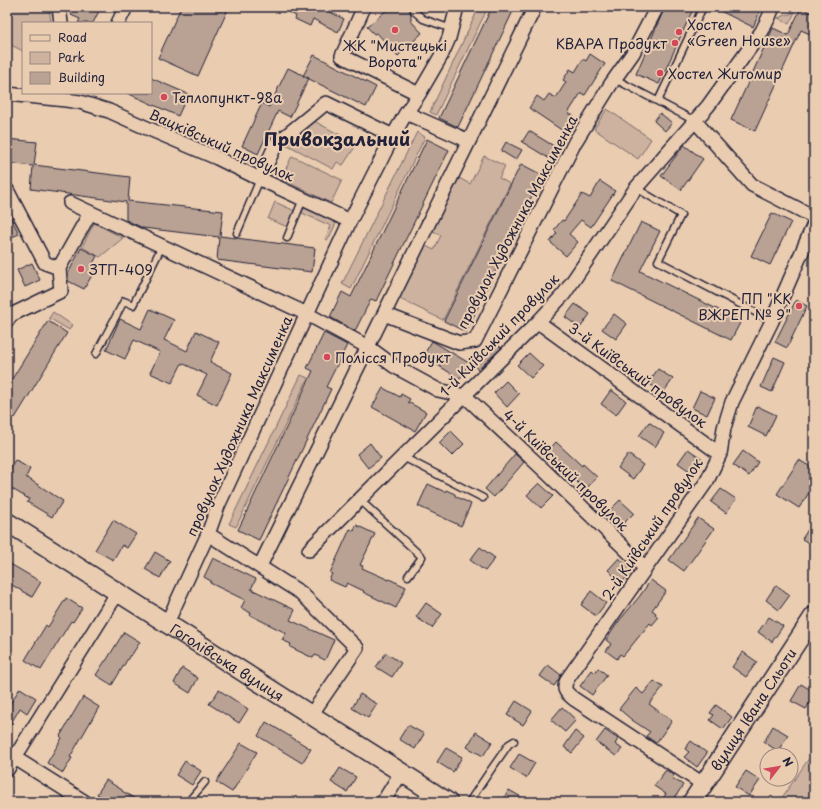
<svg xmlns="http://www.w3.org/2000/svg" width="821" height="809" viewBox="0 0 821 809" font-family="'Playpen Sans',sans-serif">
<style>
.green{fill:#cdb39f;stroke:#786a6d}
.building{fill:#b9a293;stroke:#22223b}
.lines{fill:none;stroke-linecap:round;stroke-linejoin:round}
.lane-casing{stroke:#22223b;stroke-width:9}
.street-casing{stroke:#22223b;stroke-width:16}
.secondary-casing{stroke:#22223b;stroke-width:21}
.lane{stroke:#eaccb0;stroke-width:6}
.street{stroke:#eaccb0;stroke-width:13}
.secondary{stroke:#eaccb0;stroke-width:18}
.poi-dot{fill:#d1495b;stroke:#eaccb0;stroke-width:1.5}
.labels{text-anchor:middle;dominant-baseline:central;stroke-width:4;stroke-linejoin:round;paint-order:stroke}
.poi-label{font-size:14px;fill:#22223b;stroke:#eaccb0;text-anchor:start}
.street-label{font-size:14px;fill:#22223b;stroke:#eaccb0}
.district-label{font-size:18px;font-weight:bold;fill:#22223b;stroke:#eaccb0}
</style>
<rect width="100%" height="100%" fill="#eaccb0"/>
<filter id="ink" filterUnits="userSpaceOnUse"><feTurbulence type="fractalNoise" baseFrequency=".025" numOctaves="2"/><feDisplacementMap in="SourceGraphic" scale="8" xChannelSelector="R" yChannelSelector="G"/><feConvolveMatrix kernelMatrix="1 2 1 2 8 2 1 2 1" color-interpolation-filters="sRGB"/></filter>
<g filter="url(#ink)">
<path class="green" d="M7,7H49L51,23H23V51L7,43Z
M479,7H488L436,115L430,112Z
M795,12L789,24L778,18Z
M607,109L651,139L638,159L594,129Z
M314,121L357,144L343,165L337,162L333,169L286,144Z
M417,132L425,137L351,289L342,284Z
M292,156L342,180L331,203L281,179Z
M484,156L505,166L499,178L510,184L443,320L398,298L424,245L434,250L441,235L431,230L457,177L470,184Z
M275,202L295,211L288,227L268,219Z
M304,208L336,223L328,240L325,239L331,226L302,213Z
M94,223L123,238L100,257L82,247Z
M53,312L72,325L69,330L49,318Z
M301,375L308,378L236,527L229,524Z
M814,751V791L807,802H779Z"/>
<path class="building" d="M75,7H101L93,23H78L80,19L71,15Z
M181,7H229L198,76L158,58Z
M278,7H320L344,19L338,32L313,19L310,26L295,19L296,16Z
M390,7H412L410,10L411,15V21L422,33L398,56L377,33L374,34L367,27Z
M492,7H515L458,127L439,118Z
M665,7H694L659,84L636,74Z
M712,7H762L753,27Z
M801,8L814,14V36L801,30L755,131L731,120L773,28L788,35Z
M590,54L605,64L597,76L585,95L581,93L568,113L574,116L563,131L529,108L537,96L544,101L549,94L556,98L566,82L563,80L570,69L575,72L583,59L586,61Z
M314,55L376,87L366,107L303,76Z
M288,68L309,78L290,117L278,111L258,154L242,146L262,103L269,107Z
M151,78L188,94L178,116L127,93H151Z
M660,113L672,123L665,131L654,121Z
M529,131L557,148L550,159L522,142Z
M7,139L37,142L34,165L130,177L128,201L223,211L220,236L315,248L312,272L217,260L219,237L143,228L126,220V202L31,189L33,166L7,163Z
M427,139L449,150L376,301L371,299L355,331L330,317L342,292L351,297Z
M506,142L522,150L516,160L501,151Z
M684,145L703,159L681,190L661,176Z
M521,164L542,175L466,332L444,321Z
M600,181L615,191L591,227L581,220L569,234L578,242L566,256L550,242L557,233L554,230L562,220L564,221L582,194L590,198Z
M7,210L19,234L7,239Z
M772,213L791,222L770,265L751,256Z
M641,222L660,231L640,271L741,321L731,340L612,281Z
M81,248L97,256L91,267L95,270L84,289L68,281V274Z
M32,263L40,280L25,287L17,270Z
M796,300L807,306L787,348L775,342Z
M575,304L590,314L580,328L565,317Z
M150,309L174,320L164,340L175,345L187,351L196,331L219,342L210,362L232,373L217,405L197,395L207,375L182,363L172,383L150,373L160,352L134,340L125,359L106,350L120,319L141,329Z
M614,314L627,324L616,339L602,329Z
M48,321L67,333L15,418L7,413V387Z
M324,333L347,345L326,387L331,389L259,540L238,530L313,371L307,368Z
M432,341L469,363L460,379L423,356Z
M495,341L501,348L478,370L471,361Z
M529,353L543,366L531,378L517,365Z
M774,357L785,362L772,392L761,387Z
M658,369L673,379L663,393L648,383Z
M506,381L519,394L507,407L494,393Z
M383,388L400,397L401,394L410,399L408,402L426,412L415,431L372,407Z
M611,390L626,401L616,415L601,404Z
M700,391L715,398L707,415L692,408Z
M757,406L776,415L766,436L748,427Z
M649,422L664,433L655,447L639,436Z
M451,431L464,444L452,456L439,443Z
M556,442L582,466L583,464L597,477L585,490L560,465L558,467L545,454Z
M370,443L381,458L368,468L357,454Z
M688,449L704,460L694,474L678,463Z
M743,451L758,462L749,476L733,465Z
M515,454L524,462L494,497L485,489Z
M628,454L643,465L633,479L618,468Z
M15,460L30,469L26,477L63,501L52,517L27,502L29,499L7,486V473Z
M799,460L814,469V485L799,508L777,494Z
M539,483L553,496L541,508L527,495Z
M428,484L445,492L446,490L455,494V496L471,504L461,526L418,506Z
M721,489L736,499L726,513L711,502Z
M620,500L634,513L622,525L608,512Z
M698,518L714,529L684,571L669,560Z
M113,520L136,534L127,548L122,545L113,560L95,550Z
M814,520V546L802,539Z
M356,525L375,534L360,565L363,566L362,568L389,580V579L406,587L396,608L363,592L364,591L347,583L345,587L329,580L332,574L330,573L350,529L354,531Z
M480,547L495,558L485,571L470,560Z
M155,552L170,561L160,578L145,569Z
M213,558L256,579L251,589L295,610L290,620L334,640L325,660L315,655L313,658L290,647L291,644L282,640L286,633L250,615L251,613L241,608L245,600L210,583L211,581L204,577Z
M619,558L633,571L621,583L608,570Z
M7,562L41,582L32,597L7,582Z
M651,580L666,591L652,610L656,613L655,615L658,618L652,625L650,623L623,656L620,654L617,659L606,651L611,644L606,640L619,621L639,597Z
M776,585L790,595L779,610L766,600Z
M591,591L606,603L596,616L581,605Z
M66,598L82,608L73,622L71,621L41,670L25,660L46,625L48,627Z
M426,603L442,614L432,628L416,617Z
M769,617L783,626L772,642L758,632Z
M124,632L140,642L131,656L130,655L112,685L96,675L105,661H106Z
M743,652L757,662L746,677L732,667Z
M386,653L401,663L392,677L376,667Z
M548,665L561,675L558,680L554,686L540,676Z
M182,668L198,678L190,693L174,683Z
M598,668L607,675L592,695L580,686L592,670L595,673Z
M654,681L663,687L649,704L672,721L656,743L646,736L650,732L632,720L619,709L636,688L643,694Z
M801,684L814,692V695L806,709L791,701Z
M20,688L36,698L27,713L20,708L7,730V709Z
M219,690L248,709L239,723L209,704Z
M360,694L377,704L368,718L352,708Z
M83,697L99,707L70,757L72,758L63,773L47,763L62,738L60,736Z
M516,701L532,711L523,725L507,715Z
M716,705L732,717L723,729L710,720L714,715L710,713Z
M562,707L576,720L565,732L551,720Z
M266,722L311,749L302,763L258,736Z
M408,725L424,734L415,749L399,739Z
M773,726L788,735L778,751L764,742Z
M605,730L618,739L615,744L622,749L616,756L596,742Z
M575,731L584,738L572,753L564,747Z
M476,732L492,742L483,756L467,747Z
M691,741L707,753L697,767L684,757L689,752L685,749Z
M241,743L257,752L232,792L216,782Z
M446,748L462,757L453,772L437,762Z
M519,754L535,763L526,778L510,768Z
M185,761L201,771L192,785L176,775Z
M340,768L356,777L347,792L331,782Z
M666,770L674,775L672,778L683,785L672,802H660L666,794L654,786Z
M746,771L760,780L749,796L735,787Z
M106,780L122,790V791L140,802H110L97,794Z
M509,790L530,802H502Z"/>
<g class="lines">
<g class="lane-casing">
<path id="lane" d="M414,11L423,19L452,29
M615,79L695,121
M658,101L703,7
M636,188L681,215L658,261L772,321
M237,233L260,179
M287,238L303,199
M96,354L124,301L133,305L162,246
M403,457L483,498
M360,500L422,557L408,576
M188,802L205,782
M469,802L490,771L509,744L514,741"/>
</g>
<g class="street-casing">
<path id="street" d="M59,7L61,23
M364,7L342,56L419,94
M118,23L126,7
M7,94L66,100L80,102L109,111L140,125L217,158L260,179L350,221
M406,113L469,141
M695,121L752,185L814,217
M260,179L276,144L326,103L393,136
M7,190L45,263L59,268
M70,203L307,314L368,347L394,366L438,390L465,396L546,472L645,568
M384,314L459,343L475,341L575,142L611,84L633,53L657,7
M7,321L11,315L61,291L59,268L90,213
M538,322L720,454
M208,534L301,593L357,648L311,715
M309,550L538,322L564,294L636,188L708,106L762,31L769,17L773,7
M260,566L533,11L531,7
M167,623L208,534L218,506L350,221L393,136L406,113L419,94L441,56L449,38L457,7
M7,753L85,802
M7,770L118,592
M703,784L574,699C565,692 562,689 568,678L707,481L720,454L724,428L732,402L772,321L814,224
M383,802L401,773"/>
</g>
<g class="secondary-casing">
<g id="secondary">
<path id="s1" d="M7,522L448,802"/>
<path id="s2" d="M692,802L814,616"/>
</g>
</g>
<use href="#lane" class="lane"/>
<use href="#street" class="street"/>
<use href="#secondary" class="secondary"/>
</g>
</g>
<g class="poi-dot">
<circle cx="395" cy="30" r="4"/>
<circle cx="679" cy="32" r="4"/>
<circle cx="675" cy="43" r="4"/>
<circle cx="660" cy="73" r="4"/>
<circle cx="164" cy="97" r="4"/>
<circle cx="81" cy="269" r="4"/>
<circle cx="799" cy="306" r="4"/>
<circle cx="327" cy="357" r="4"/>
</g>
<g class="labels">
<g class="poi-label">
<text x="687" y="24">Хостел<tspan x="687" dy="16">«Green House»</tspan></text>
<text x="667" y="43" text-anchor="end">КВАРА Продукт</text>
<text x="395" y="45" text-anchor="middle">ЖК "Мистецькі<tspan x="395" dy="16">Ворота"</tspan></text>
<text x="668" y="73">Хостел Житомир</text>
<text x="172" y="97">Теплопункт-98а</text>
<text x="89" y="269">ЗТП-409</text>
<text x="791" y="298" text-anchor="end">ПП "КК<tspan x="791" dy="16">ВЖРЕП № 9"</tspan></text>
<text x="335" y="357">Полісся Продукт</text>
</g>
<g class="street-label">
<text transform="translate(222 145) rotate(24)">Вацківський провулок</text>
<text transform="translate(517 222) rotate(-62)">провулок Художника Максименка</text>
<text transform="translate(499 335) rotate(-46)">1-й Київський провулок</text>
<text transform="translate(638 375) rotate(36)">3-й Київський провулок</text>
<text transform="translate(239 426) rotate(-66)">провулок Художника Максименка</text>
<text transform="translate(566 470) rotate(44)">4-й Київський провулок</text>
<text transform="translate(652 529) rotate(-56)">2-й Київський провулок</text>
<text stroke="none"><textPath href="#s1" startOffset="261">Гоголівська вулиця</textPath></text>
<text stroke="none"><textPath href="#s2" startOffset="111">вулиця Івана Сльоти</textPath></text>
</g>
<g class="district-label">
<text x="337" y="138">Привокзальний</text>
</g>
</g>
<rect width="821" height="809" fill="none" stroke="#eaccb0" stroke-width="24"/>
<rect x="12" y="12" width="797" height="785" fill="none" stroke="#22223b" stroke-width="1.5" filter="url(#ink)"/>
<rect x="22" y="22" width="130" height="72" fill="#eaccb0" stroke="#9a8881"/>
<rect x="30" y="35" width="20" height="6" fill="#eaccb0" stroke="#9a8881"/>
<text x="58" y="42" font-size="12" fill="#22223b">Road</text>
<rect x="30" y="52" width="20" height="12" fill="#cdb39f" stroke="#9a8881"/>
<text x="58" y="62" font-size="12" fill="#22223b">Park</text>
<rect x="30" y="72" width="20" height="12" fill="#b9a293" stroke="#9a8881"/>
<text x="58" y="82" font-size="12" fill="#22223b">Building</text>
<g transform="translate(779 767) rotate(59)"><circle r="19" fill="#eaccb0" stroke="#9a8881"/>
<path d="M0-3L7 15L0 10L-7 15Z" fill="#d1495b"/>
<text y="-6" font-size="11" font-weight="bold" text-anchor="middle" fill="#22223b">N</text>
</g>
</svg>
